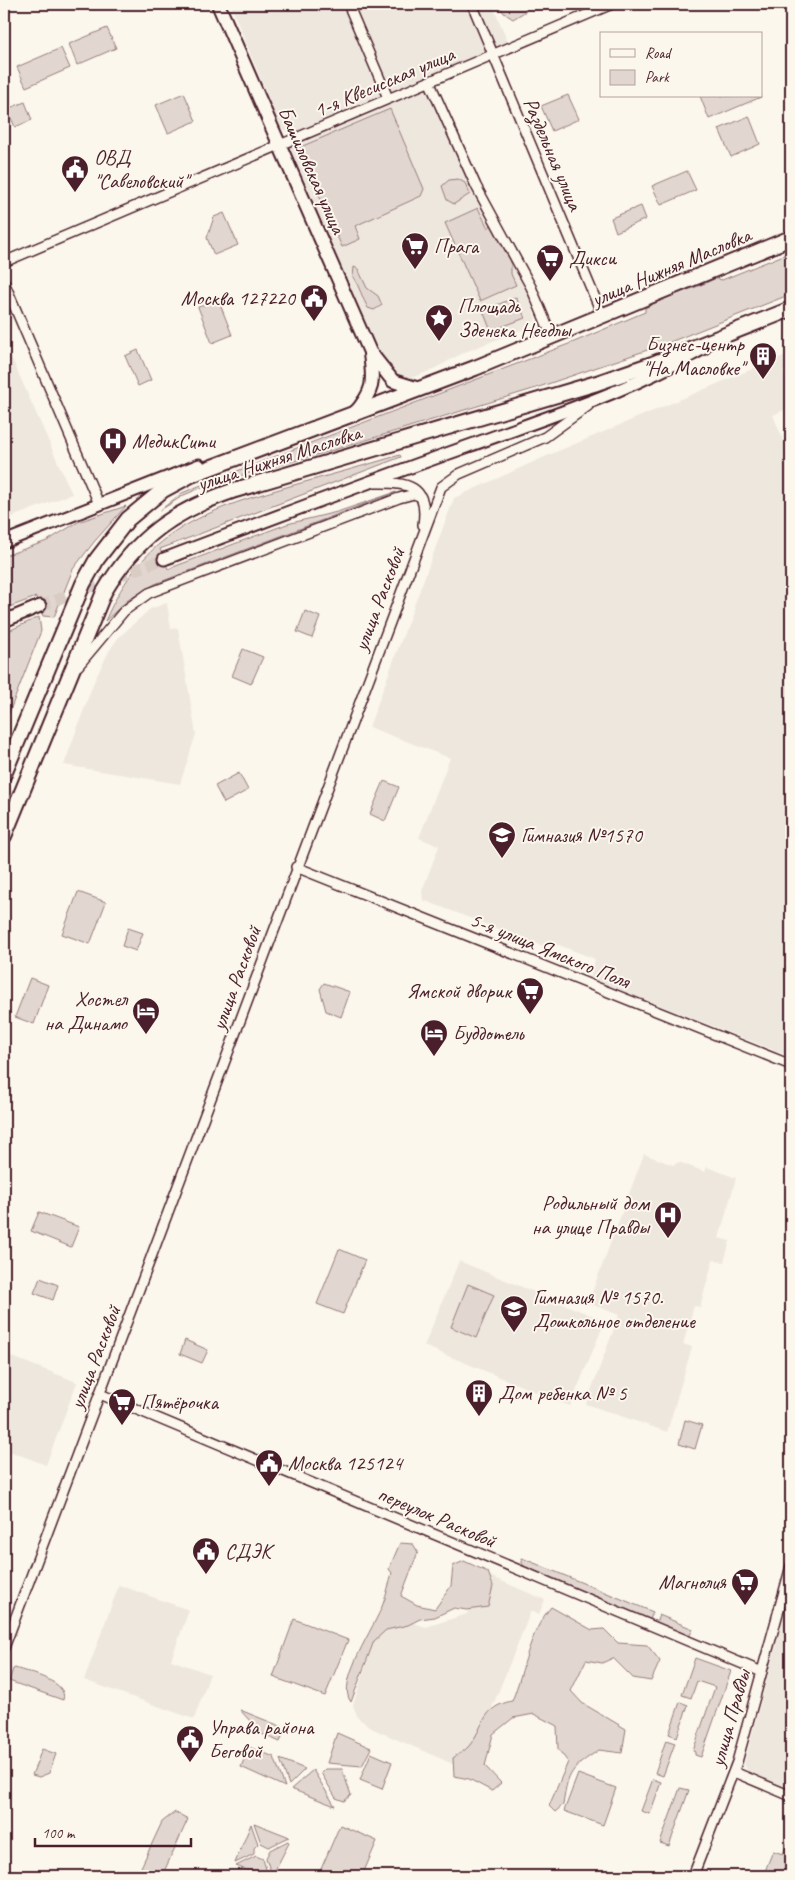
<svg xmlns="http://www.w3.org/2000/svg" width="795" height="1880" viewBox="0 0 795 1880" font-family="Caveat,sans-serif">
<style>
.built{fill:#eee7de}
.green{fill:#e2d7d0;stroke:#967b7e}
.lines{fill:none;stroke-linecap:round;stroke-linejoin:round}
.tertiary-tunnel{stroke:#d8ccc5;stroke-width:11;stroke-dasharray:11 5.5;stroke-linecap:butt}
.minor-casing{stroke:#4a1f2b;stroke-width:12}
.tertiary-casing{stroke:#4a1f2b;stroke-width:15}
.secondary-casing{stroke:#4a1f2b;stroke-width:16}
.primary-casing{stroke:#4a1f2b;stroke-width:18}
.minor{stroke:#fbf7ec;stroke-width:9}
.tertiary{stroke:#fbf7ec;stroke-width:11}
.secondary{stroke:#fbf7ec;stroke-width:12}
.primary{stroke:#fbf7ec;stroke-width:14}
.labels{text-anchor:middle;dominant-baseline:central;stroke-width:4;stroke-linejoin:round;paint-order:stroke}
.street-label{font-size:21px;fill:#4a1f2b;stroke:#fbf7ec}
.poi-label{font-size:21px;fill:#4a1f2b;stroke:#fbf7ec;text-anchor:start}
</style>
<rect width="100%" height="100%" fill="#fbf7ec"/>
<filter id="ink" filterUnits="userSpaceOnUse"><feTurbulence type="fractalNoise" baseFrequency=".02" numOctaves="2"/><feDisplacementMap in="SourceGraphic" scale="10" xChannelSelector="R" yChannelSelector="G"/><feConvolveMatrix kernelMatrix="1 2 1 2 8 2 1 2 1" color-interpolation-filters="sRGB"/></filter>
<g filter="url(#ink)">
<path class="built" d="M230,4H492L508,42L295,134L281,129Z
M423,88L428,90L482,208L529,297L536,319L531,326L465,352L430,371L411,378L399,379L385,366L289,146Z
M4,341L72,494L4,520Z
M788,354L791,368L783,371L791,390V407L773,415L791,459V1057L590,978L595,959L559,945L548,948L423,900L422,891L439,846L419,838L450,758L369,727L454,498L549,455Z
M167,603L171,629L178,628L196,734L180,784L64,765L93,684L109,651L118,638L150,609Z
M644,1154L673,1165L679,1162L705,1172L707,1167L736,1178L719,1238L730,1241L724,1262L713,1260L700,1307L694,1306L683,1344L692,1347L667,1432L586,1404L619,1315L588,1303Z
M459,1261L605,1321L570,1406L424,1346Z
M4,1354L77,1382L46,1465L4,1449Z
M483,1573L545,1600L539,1614L531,1611L489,1715L462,1768L373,1729L358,1718L353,1705L383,1613L426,1627L467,1614Z
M119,1585L189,1610L171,1660L210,1674L194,1719L84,1680Z
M791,1590V1790L748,1771L744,1764Z"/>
<path class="green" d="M498,4H524L526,11L513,19L504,13Z
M107,28L116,48L77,65L69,44Z
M61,48L70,68L26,87L17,67Z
M184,93L196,121L168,133L156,105Z
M568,95L579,119L552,131L541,106Z
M700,96H760L761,97L709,119Z
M25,102L32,120L15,127L7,109Z
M390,109L424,189L421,196L355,226L360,239L342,247L298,148Z
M749,116L760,144L731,157L719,129Z
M687,171L696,190L661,205L652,186Z
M458,179L465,183L470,194L454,204L447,200L442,186L449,180Z
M641,206L646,219L616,232L611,218Z
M478,208L488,228L493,223L511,260V274L516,285L480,301L445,223Z
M224,213L238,245L214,255L207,238L214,217Z
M791,252V294L665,344L533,389L334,450L210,484L184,495L159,511L182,493L211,481L574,342L645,312V308C668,295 693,290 716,278L722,280Z
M354,267L358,269L367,288L378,296L382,305L374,310L368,308C362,298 360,287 353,277Z
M516,297L525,318L491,331L483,311Z
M218,299L232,335L212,343L198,307Z
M138,350L151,380L138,386L125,356Z
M400,455L401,457L160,549L168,569L287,524L337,512L396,492L155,584L128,600L105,621C144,531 203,511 290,486C327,476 363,466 400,455Z
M126,506L94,542L73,569L54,617L43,616L36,597L4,609V556L47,541L78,522Z
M305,611L320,617L312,638L297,632Z
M39,617L41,631L9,713L4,718V633Z
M243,649L263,657L251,684L232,676Z
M239,773L248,790L224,803L215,786Z
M384,781L399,787L385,821L370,814Z
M78,892L106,902L90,944L62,934Z
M128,928L143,933L136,951L122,946Z
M30,978L48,985L34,1024L15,1017Z
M324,983L350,992L341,1017L326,1011L320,989Z
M39,1212L79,1227L71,1247L31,1231Z
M339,1249L365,1260L343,1314L317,1304Z
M40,1278L58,1285L53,1300L34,1293Z
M468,1284L494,1295L476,1338L451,1327Z
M185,1340L208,1350L202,1363L180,1354Z
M685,1420L702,1425L695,1449L679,1444Z
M400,1543L413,1544L418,1552L401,1596L417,1605L435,1609L451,1586L453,1566L464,1561L488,1572L493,1586L488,1607L467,1610L454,1608L435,1617L420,1619L408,1625L386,1630L374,1641L351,1702C335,1683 376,1625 383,1604C387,1594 389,1583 392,1573L389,1569Z
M522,1558L653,1612L650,1620L526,1569L522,1563Z
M551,1607L592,1630L604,1629L618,1643L647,1645L660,1661L651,1681L633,1678L613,1658L602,1663L586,1660L571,1691L582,1703L626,1729L622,1753L599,1750C571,1769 568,1771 563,1805L555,1812L549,1806L568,1762L558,1749L557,1726L534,1714L513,1718L493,1734L485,1766L501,1783L492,1791L469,1779L454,1776L453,1758C458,1754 465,1751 469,1746C485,1726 481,1707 512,1701C525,1669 528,1634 551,1607Z
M659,1615L693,1629L689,1637L656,1623Z
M294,1619L348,1640L325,1696L273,1677Z
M695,1658L731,1671L701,1757L695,1755V1752L693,1751L715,1687L697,1681L691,1698L682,1695Z
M15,1668C29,1673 69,1681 63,1700L9,1681L13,1669Z
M680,1702L688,1705L677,1737L669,1734Z
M240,1710L285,1728L280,1742L262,1734Z
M337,1733L371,1748L362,1766L327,1763Z
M666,1740L675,1743L663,1776L655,1773Z
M249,1747L274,1757L285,1787L241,1767Z
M42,1749L56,1754L49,1773L39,1777L32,1775Z
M371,1753L392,1762L382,1789L360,1780Z
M280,1759L305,1769L289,1785Z
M325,1769H342L351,1795L344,1801L336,1798L321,1773Z
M313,1770L335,1806L291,1789Z
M578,1774L616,1788L603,1825L564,1811Z
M653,1779L661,1782L650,1814L641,1811Z
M680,1788L689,1790L669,1846L660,1843Z
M175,1812L188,1819L162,1876H137L162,1822Z
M254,1823L287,1836L289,1837L269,1847L261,1843Z
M251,1824L258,1844L254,1848V1854L235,1863Z
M340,1825L377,1841L362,1876H318Z
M791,1833V1871L788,1870L786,1876H763L773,1851L783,1854Z
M288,1841L289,1843L272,1876L266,1858L270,1850Z
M256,1856L263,1859L268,1876H262L236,1866Z"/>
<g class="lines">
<path class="tertiary-tunnel" d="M40,606L164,559"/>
<g class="minor-casing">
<path id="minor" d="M348,4L388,98
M472,4L603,317
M429,81L476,186L531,287L552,337
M4,262L612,4
M4,282L99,504
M375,483C407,482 429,485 423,525
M78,666L124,611L149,593L399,498L414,494L419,496
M296,867L791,1065
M100,1394L762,1672
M4,1648L441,487L459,474L545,437L588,406
M734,1772L791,1796
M693,1876L737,1762L791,1566"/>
</g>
<g class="tertiary-casing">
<path id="tertiary" d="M4,542L199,465
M164,559C265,521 365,483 466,447C547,417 629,392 704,348
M4,621L40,606"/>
</g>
<g class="secondary-casing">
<path id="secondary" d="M218,4L370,352L393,381L419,389
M354,414C374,391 374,383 370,354"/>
</g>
<g class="primary-casing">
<path id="primary" d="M4,774L83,584L97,559L128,519L163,490L191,475L475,368L791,238
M4,836L104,592C137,536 174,511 235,490L597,383L652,364L791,309"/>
</g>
<use href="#minor" class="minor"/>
<use href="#tertiary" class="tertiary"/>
<use href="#secondary" class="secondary"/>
<use href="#primary" class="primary"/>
</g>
</g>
<defs>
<g id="civic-pin" transform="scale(1.4375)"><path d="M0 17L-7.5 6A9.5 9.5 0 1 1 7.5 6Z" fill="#4a1f2b" stroke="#fbf7ec"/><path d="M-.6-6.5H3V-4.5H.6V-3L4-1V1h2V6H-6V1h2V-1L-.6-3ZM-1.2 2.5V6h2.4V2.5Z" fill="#fff"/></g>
<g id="supermarket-pin" transform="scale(1.4375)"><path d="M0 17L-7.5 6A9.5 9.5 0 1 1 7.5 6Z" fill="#4a1f2b" stroke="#fbf7ec"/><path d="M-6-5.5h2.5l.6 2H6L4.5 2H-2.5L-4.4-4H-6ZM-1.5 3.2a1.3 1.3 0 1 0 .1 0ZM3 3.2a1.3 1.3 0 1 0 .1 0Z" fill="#fff"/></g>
<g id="sight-pin" transform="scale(1.4375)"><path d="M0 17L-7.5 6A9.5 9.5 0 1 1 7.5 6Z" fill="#4a1f2b" stroke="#fbf7ec"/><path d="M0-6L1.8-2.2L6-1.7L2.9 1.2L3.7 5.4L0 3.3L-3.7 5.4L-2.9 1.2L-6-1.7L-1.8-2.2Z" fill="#fff"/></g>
<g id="building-pin" transform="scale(1.4375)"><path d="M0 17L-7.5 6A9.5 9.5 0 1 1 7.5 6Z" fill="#4a1f2b" stroke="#fbf7ec"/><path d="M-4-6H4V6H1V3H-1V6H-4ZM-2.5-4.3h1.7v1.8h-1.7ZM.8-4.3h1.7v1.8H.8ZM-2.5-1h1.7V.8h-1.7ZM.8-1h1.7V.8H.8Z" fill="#fff"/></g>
<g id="hospital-pin" transform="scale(1.4375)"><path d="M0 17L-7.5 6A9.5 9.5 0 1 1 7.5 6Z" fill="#4a1f2b" stroke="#fbf7ec"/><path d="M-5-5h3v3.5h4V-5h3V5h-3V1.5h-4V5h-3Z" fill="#fff"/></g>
<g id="school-pin" transform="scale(1.4375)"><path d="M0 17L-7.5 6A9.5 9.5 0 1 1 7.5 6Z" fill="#4a1f2b" stroke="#fbf7ec"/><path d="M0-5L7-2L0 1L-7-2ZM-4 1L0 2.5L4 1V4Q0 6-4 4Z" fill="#fff"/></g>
<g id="hotel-pin" transform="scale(1.4375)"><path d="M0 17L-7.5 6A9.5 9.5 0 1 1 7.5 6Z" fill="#4a1f2b" stroke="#fbf7ec"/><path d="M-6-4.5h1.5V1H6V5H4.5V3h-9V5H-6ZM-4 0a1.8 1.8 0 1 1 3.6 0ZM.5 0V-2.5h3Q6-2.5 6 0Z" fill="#fff"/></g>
</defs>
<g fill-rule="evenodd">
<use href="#civic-pin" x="75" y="169"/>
<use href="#supermarket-pin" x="415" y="246"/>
<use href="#supermarket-pin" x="550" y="258"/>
<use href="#civic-pin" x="314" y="298"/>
<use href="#sight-pin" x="439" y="318"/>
<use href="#building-pin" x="763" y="356"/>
<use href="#hospital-pin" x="113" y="441"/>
<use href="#school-pin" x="502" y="835"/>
<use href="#supermarket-pin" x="530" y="991"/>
<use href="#hotel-pin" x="146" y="1011"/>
<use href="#hotel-pin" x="434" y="1033"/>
<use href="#hospital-pin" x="668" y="1215"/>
<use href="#school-pin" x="514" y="1309"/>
<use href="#building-pin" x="479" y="1393"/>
<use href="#supermarket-pin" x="122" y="1402"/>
<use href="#civic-pin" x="269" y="1463"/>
<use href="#civic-pin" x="206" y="1551"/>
<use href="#supermarket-pin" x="745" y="1582"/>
<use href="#civic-pin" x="190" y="1739"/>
</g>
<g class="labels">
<g class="street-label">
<text transform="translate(384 82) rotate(-23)">1-я Квесисская улица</text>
<text transform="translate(553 154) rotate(67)">Раздельная улица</text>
<text transform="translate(312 170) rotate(66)">Башиловская улица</text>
<text transform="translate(671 267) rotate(-23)">улица Нижняя Масловка</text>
<text transform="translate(279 458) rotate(-18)">улица Нижняя Масловка</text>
<text transform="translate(379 599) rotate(-69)">улица Расковой</text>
<text transform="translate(550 950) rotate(22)">5-я улица Ямского Поля</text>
<text transform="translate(236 978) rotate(-70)">улица Расковой</text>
<text transform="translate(95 1357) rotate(-69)">улица Расковой</text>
<text transform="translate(437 1517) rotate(23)">переулок Расковой</text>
<text transform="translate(730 1718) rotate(-74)">улица Правды</text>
</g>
<g class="poi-label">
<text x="94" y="157">ОВД<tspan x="94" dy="24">"Савеловский"</tspan></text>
<text x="434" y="246">Прага</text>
<text x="569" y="258">Дикси</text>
<text x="295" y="298" text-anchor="end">Москва 127220</text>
<text x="458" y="306">Площадь<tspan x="458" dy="24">Зденека Неедлы</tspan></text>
<text x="744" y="344" text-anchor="end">Бизнес-центр<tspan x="744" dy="24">"На Масловке"</tspan></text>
<text x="132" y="441">МедикСити</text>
<text x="521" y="835">Гимназия №1570</text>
<text x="511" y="991" text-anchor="end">Ямской дворик</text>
<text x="127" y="999" text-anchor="end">Хостел<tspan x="127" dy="24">на Динамо</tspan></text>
<text x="453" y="1033">Буддотель</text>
<text x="649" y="1203" text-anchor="end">Родильный дом<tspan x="649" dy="24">на улице Правды</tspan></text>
<text x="533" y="1297">Гимназия № 1570.<tspan x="533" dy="24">Дошкольное отделение</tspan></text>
<text x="498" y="1393">Дом ребенка № 5</text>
<text x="141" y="1402">Пятёрочка</text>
<text x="288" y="1463">Москва 125124</text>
<text x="225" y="1551">СДЭК</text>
<text x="726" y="1582" text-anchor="end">Магнолия</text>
<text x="209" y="1727">Управа района<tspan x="209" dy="24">Беговой</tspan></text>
</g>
</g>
<rect width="795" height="1880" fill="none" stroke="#fbf7ec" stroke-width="20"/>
<rect x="10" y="10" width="775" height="1860" fill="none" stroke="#4a1f2b" stroke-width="2" filter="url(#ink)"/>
<rect x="600" y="32" width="162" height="65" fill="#fbf7ec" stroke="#b4a19f"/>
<rect x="610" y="49" width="25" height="8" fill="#fbf7ec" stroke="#b4a19f"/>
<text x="645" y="58" font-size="15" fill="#4a1f2b">Road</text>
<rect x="610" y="70" width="25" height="15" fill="#e2d7d0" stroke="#b4a19f"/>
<text x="645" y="82" font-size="15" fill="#4a1f2b">Park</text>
<path d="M35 1838v8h156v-8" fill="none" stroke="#4a1f2b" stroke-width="2.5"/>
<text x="42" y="1838" font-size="15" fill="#4a1f2b" stroke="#fbf7ec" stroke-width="4" paint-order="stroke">100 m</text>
</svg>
